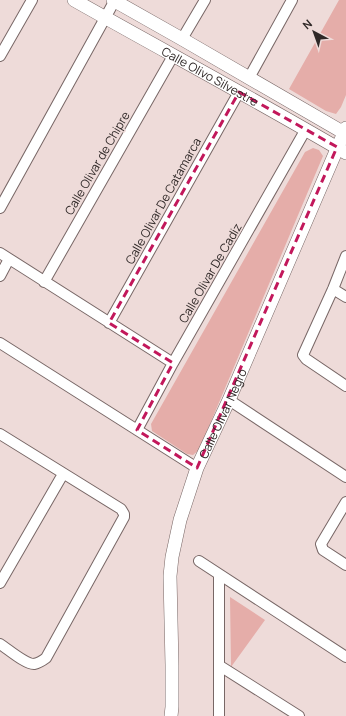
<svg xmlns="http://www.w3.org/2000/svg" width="346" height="716" viewBox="0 0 346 716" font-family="Manrope,sans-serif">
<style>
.green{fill:#e5ada9}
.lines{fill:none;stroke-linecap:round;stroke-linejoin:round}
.minor-casing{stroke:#786766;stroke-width:12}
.tertiary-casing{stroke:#786766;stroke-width:14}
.minor{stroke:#fff;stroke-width:10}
.tertiary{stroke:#fff;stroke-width:13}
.marked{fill:none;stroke:#c2185b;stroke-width:3;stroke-dasharray:8 5;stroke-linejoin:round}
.labels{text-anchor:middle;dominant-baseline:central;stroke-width:3;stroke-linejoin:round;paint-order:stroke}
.street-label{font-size:12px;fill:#2f2827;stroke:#eedbd9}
</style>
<rect width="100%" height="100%" fill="#eedbd9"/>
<path class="green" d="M339,0H346V95L341,107L336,114L326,111L289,89Z
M313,148L319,150L323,156L199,450L193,455L187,454L152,431L151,424L305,152Z
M230,597L265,620L231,667Z"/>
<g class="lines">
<g class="minor-casing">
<path id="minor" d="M182,39L205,0
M0,56L32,0
M249,78L292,0
M0,208L115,0
M0,253L173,363
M346,256L333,289L303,355L306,359L346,386
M0,276L9,259
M44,282L173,56
M333,289L346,297
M109,323L239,92
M0,343L197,468
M229,400L346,477
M137,430L173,363L306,129
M0,434L121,509L124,514V517L46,658C42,661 39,663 34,664C25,664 8,649 0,644
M346,502L321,544L323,550L346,565
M199,561L346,657
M0,583L63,474
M220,666L299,716
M219,716V575"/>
</g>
<g class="tertiary-casing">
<g id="tertiary">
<path id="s1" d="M74,0C164,51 256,100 346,153"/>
<path d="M113,0L182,39L346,134"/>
<path id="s2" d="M171,716L172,707V665L170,576L172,557L180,520L197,468L229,400L346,128"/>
</g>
</g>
<use href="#minor" class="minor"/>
<use href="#tertiary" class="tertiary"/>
</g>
<path class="marked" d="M239,92L337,147L197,468L137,430L173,363L109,323Z"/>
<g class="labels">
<g class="street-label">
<text stroke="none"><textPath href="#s1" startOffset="156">Calle Olivo Silvestre</textPath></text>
<text transform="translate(97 163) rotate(-60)">Calle Olivar de Chipre</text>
<text transform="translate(163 201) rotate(-61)">Calle Olivar De Catamarca</text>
<text transform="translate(210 273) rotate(-60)">Calle Olivar De Cadiz</text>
<text stroke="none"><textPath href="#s2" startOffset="312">Calle Olivar Negro</textPath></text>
</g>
</g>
<g transform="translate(314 32) rotate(319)" stroke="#eedbd9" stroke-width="3" paint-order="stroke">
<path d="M0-3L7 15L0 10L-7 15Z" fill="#2f2827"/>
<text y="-6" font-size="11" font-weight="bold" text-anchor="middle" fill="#2f2827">N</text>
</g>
</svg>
